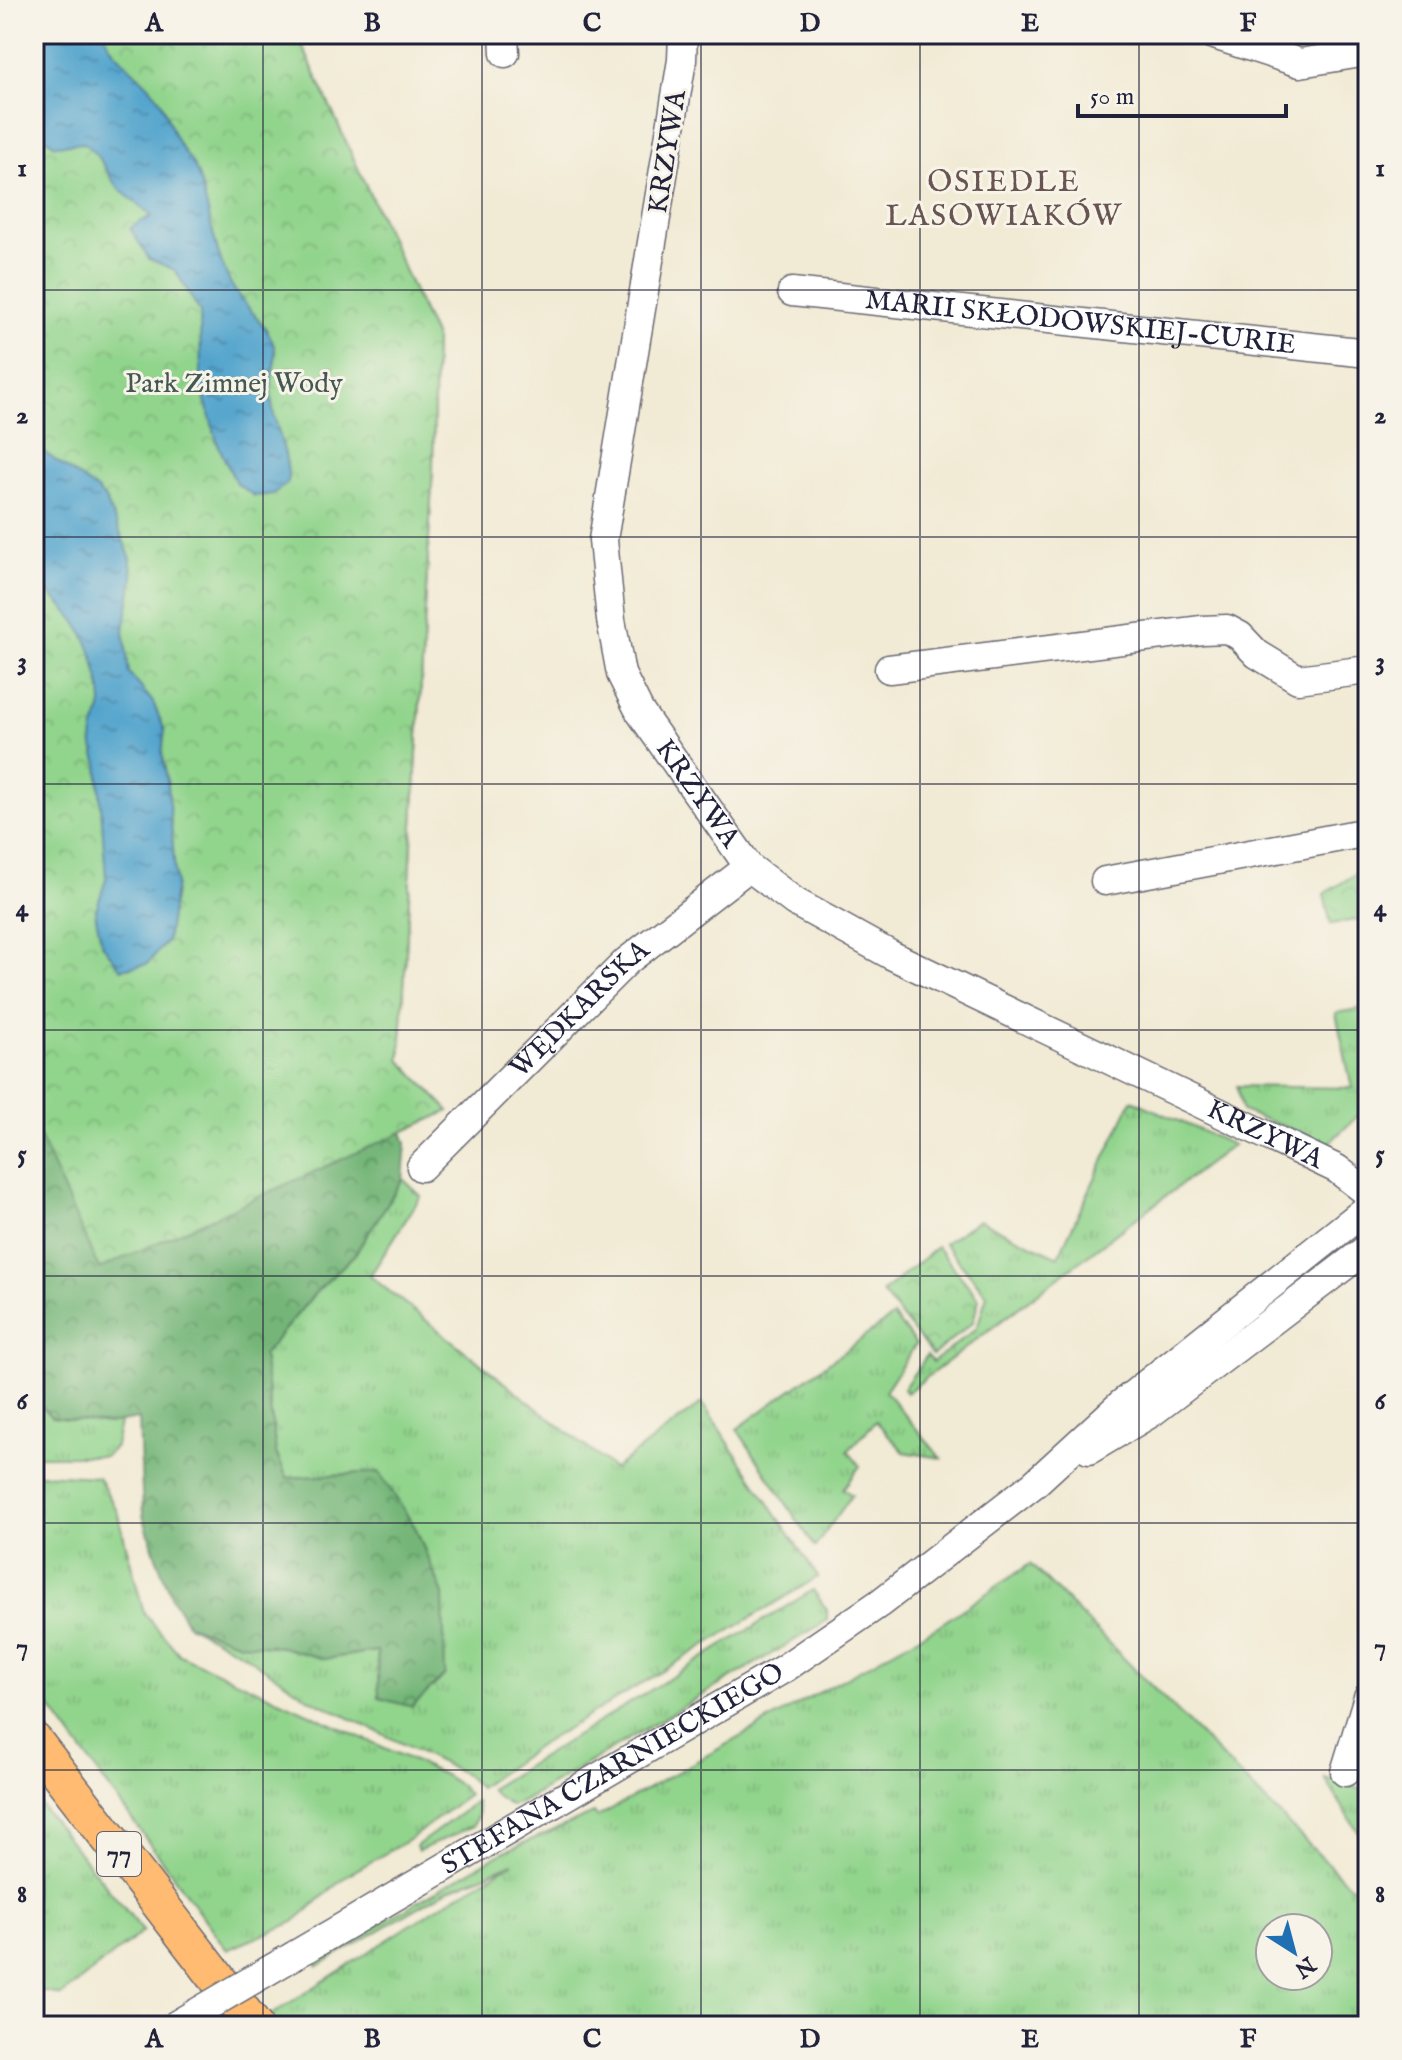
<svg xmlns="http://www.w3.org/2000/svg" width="1402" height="2060" viewBox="0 0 1402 2060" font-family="'IM FELL English',serif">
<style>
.grass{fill:url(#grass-tufts);stroke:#5a7b64;stroke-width:2;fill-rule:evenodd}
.forest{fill:url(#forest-crowns);stroke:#4b6c5a;stroke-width:2}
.park{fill:url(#park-crowns);stroke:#5a7b64;stroke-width:2}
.water{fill:url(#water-ripples);stroke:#3a6384;stroke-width:2}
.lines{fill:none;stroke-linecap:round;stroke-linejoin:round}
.minor-casing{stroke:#6a6871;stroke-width:31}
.major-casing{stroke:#6a6871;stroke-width:39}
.minor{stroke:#fff;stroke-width:28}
.major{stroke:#febb71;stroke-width:36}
.minor-bridge-casing{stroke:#6a6871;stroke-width:31;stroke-linecap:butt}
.minor-bridge{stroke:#fff;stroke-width:28}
.grid{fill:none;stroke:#22223b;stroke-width:2;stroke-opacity:0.55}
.labels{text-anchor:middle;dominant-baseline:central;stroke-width:6;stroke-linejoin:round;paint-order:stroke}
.shield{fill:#f7f3e8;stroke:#62616f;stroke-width:2}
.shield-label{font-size:26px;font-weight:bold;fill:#22223b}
.street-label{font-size:28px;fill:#22223b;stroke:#f7f3e8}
.park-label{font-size:28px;fill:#435753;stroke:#f7f3e8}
.neighbourhood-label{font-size:30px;letter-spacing:2px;fill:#685551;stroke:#f7f3e8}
.neatline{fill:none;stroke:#22223b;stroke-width:3}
.grid-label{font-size:26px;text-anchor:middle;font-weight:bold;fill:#22223b}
</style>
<defs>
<pattern id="grass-tufts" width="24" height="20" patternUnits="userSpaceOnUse" patternTransform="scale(2)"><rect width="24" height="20" fill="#91d48c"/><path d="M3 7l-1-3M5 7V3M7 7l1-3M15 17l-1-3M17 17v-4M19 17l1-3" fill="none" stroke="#7db67a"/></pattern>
<pattern id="forest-crowns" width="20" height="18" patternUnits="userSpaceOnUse" patternTransform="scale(2)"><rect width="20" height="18" fill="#74b678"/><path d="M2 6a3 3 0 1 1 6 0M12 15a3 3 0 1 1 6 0" fill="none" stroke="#5f9464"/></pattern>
<pattern id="park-crowns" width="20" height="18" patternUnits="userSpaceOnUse" patternTransform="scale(2)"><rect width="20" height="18" fill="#91d48c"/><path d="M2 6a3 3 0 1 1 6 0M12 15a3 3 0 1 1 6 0" fill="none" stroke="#7db67a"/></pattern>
<pattern id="water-ripples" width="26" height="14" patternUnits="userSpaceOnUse" patternTransform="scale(2)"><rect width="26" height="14" fill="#52a4cd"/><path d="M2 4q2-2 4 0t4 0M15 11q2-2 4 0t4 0" fill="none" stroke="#4485a8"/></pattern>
</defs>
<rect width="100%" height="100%" fill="#f7f3e8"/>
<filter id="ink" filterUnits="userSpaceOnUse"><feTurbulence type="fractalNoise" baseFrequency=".0125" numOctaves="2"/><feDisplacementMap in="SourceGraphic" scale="16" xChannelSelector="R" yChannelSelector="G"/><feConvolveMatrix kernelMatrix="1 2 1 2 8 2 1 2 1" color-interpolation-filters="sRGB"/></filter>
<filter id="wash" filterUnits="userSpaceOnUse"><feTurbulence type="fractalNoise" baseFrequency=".006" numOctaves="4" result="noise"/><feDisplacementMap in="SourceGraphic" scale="32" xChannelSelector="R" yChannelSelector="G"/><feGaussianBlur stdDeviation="1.8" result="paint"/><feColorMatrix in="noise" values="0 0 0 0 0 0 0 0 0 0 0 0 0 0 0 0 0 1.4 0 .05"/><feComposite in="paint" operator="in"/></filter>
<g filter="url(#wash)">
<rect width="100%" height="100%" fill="#f1ead4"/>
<path class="grass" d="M1368,1007V1068L1364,1072L1363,1111L1329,1143L1242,1111L1237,1086L1352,1088L1336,1013Z
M1132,1100L1233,1145L906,1393L903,1389L927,1355L933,1362L977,1328L987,1295L944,1243L979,1220L1058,1257Z
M403,1179L421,1196L370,1276L614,1469L702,1403L818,1577L535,1748L479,1788L465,1774L310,1699L240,1652L188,1625L240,1643L282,1647L324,1659L378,1651L379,1472L287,1478L276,1453L263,1355L315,1293L355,1254Z
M893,1316L916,1344L885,1391L941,1458L904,1452L876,1421L848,1451L860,1466L843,1489L852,1495L815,1547L737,1429Z
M34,1397L51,1417L120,1422L115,1446L106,1456H34Z
M39,1474L98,1477L117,1511L144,1613L180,1655L442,1774L461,1786L468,1795L410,1839L346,1876L294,1922L227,1950L34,1685V1475Z
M1030,1564L1368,1904V2026H254L446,1902L513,1863L448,1890L318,1966L316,1963L325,1956L503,1852L594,1813L597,1817L938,1626ZM1270,1928H1318V1976H1270Z
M813,1590L827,1610V1620L820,1625L524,1801L511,1806L496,1796L490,1789Z
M1325,1779L1368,1791V1847Z
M34,1797L143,1931L61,1996L34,1989Z
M476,1802L478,1814L473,1826L418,1851L416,1846Z"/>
<path class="forest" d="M297,34L435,338L433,466L400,1060L449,1111L402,1132L406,1143L403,1179L355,1254L315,1293L263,1355L276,1453L287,1478L379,1472L415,1527L443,1594L445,1675L412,1707L379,1698L377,1651L324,1659L282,1647L240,1643L188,1625L173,1600L156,1557L143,1515L139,1419L108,1424L51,1417L34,1397V1030Z"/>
<path class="park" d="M34,34H297L435,338L433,466L400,1060L449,1111L99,1269L34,1125Z
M1368,866V918L1331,924L1324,894Z
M937,1247L979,1299L973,1322L933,1355L882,1293Z"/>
<path class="water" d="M42,34H105C109,56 150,79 162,104C168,117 171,131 179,144C185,154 194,163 198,175C210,211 214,253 232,286C244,307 267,322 274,346C278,360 271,373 271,388C270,421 290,451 288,483L273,494L254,496L236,483L218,445L201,386L200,312L175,270L149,259L130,228L151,216C141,204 125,197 116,185C103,167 104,160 84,143L55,145L41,135C34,104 29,64 42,34Z
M34,445L97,490L106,500L130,556L133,578L124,630L129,673L153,702L165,731L162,752L168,786L176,884L167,941L147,964L121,969L102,944L95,913L106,879L98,764C94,752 90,741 94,728C96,719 101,713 102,704C102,692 99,680 96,668C85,623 65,609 34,578Z"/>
</g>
<g filter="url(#ink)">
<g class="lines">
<g class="minor-casing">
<g id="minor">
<path d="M504,34L505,53"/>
<path id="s1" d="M683,34L682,60L603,540L611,620L621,674L640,712L749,867L795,902L891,955L1337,1169L1368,1193"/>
<path d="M1211,34L1300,63L1361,53L1368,55"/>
<path id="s2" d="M792,292L1368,353"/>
<path d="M889,669L1202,630L1227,629L1240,636L1257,654L1298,679L1368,670"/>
<path d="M1105,881L1368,832"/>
<path id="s3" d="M421,1167L627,961L749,867"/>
<path d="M1089,1450L1151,1413L1368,1248"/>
<path d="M1345,1772L1368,1697"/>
<path id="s4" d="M295,1955L785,1668L880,1603L1034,1484L1120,1405L1368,1208"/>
</g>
</g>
<g class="major-casing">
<path id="major" d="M34,1741L254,2026"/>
</g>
<use href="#minor" class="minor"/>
<use href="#major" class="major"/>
<g class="minor-bridge-casing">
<path id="minor-bridge" d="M174,2026L295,1955"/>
</g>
<use href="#minor-bridge" class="minor-bridge"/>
</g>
</g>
<path class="grid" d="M263,34V2026M482,34V2026M701,34V2026M920,34V2026M1139,34V2026M34,290H1368M34,537H1368M34,784H1368M34,1030H1368M34,1276H1368M34,1523H1368M34,1770H1368"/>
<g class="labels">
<rect class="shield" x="97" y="1832" width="44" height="44" rx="6"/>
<g class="shield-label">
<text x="119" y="1854">77</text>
</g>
<g class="street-label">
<text transform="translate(668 152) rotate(-81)">KRZYWA</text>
<text stroke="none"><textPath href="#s2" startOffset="290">MARII SKŁODOWSKIEJ-CURIE</textPath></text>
<text stroke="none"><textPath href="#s1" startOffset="790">KRZYWA</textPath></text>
<text stroke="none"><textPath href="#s3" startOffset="224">WĘDKARSKA</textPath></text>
<text stroke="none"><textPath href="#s1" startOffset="1462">KRZYWA</textPath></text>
<text stroke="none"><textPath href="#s4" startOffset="368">STEFANA CZARNIECKIEGO</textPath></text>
</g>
<g class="park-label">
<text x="234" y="384">Park Zimnej Wody</text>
</g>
<g class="neighbourhood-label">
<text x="1004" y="183">OSIEDLE<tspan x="1004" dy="34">LASOWIAKÓW</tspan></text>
</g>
</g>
<rect width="1402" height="2060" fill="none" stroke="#f7f3e8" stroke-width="88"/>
<g transform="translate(1294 1952) rotate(144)"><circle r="38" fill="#f7f3e8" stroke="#a29fa3" stroke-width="2"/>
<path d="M0-6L14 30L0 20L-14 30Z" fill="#1f6fb2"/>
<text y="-12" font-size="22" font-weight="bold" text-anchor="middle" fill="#22223b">N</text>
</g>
<path d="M1078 104v12h208v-12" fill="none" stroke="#22223b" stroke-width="4"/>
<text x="1090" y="104" font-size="24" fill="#22223b" stroke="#f7f3e8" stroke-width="6" paint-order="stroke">50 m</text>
<rect x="44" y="44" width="1314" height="1972" class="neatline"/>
<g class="grid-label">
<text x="154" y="31">A</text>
<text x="372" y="31">B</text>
<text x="592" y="31">C</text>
<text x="810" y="31">D</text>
<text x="1030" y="31">E</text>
<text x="1248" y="31">F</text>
<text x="22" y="176">1</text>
<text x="1380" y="176">1</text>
<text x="22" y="423">2</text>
<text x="1380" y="423">2</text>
<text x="22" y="669">3</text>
<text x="1380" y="669">3</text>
<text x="22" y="916">4</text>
<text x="1380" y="916">4</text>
<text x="22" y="1162">5</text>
<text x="1380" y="1162">5</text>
<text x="22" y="1409">6</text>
<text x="1380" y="1409">6</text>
<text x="22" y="1655">7</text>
<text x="1380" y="1655">7</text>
<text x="22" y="1902">8</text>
<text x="1380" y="1902">8</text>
<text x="154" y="2047">A</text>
<text x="372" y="2047">B</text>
<text x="592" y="2047">C</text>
<text x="810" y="2047">D</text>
<text x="1030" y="2047">E</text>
<text x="1248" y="2047">F</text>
</g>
</svg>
